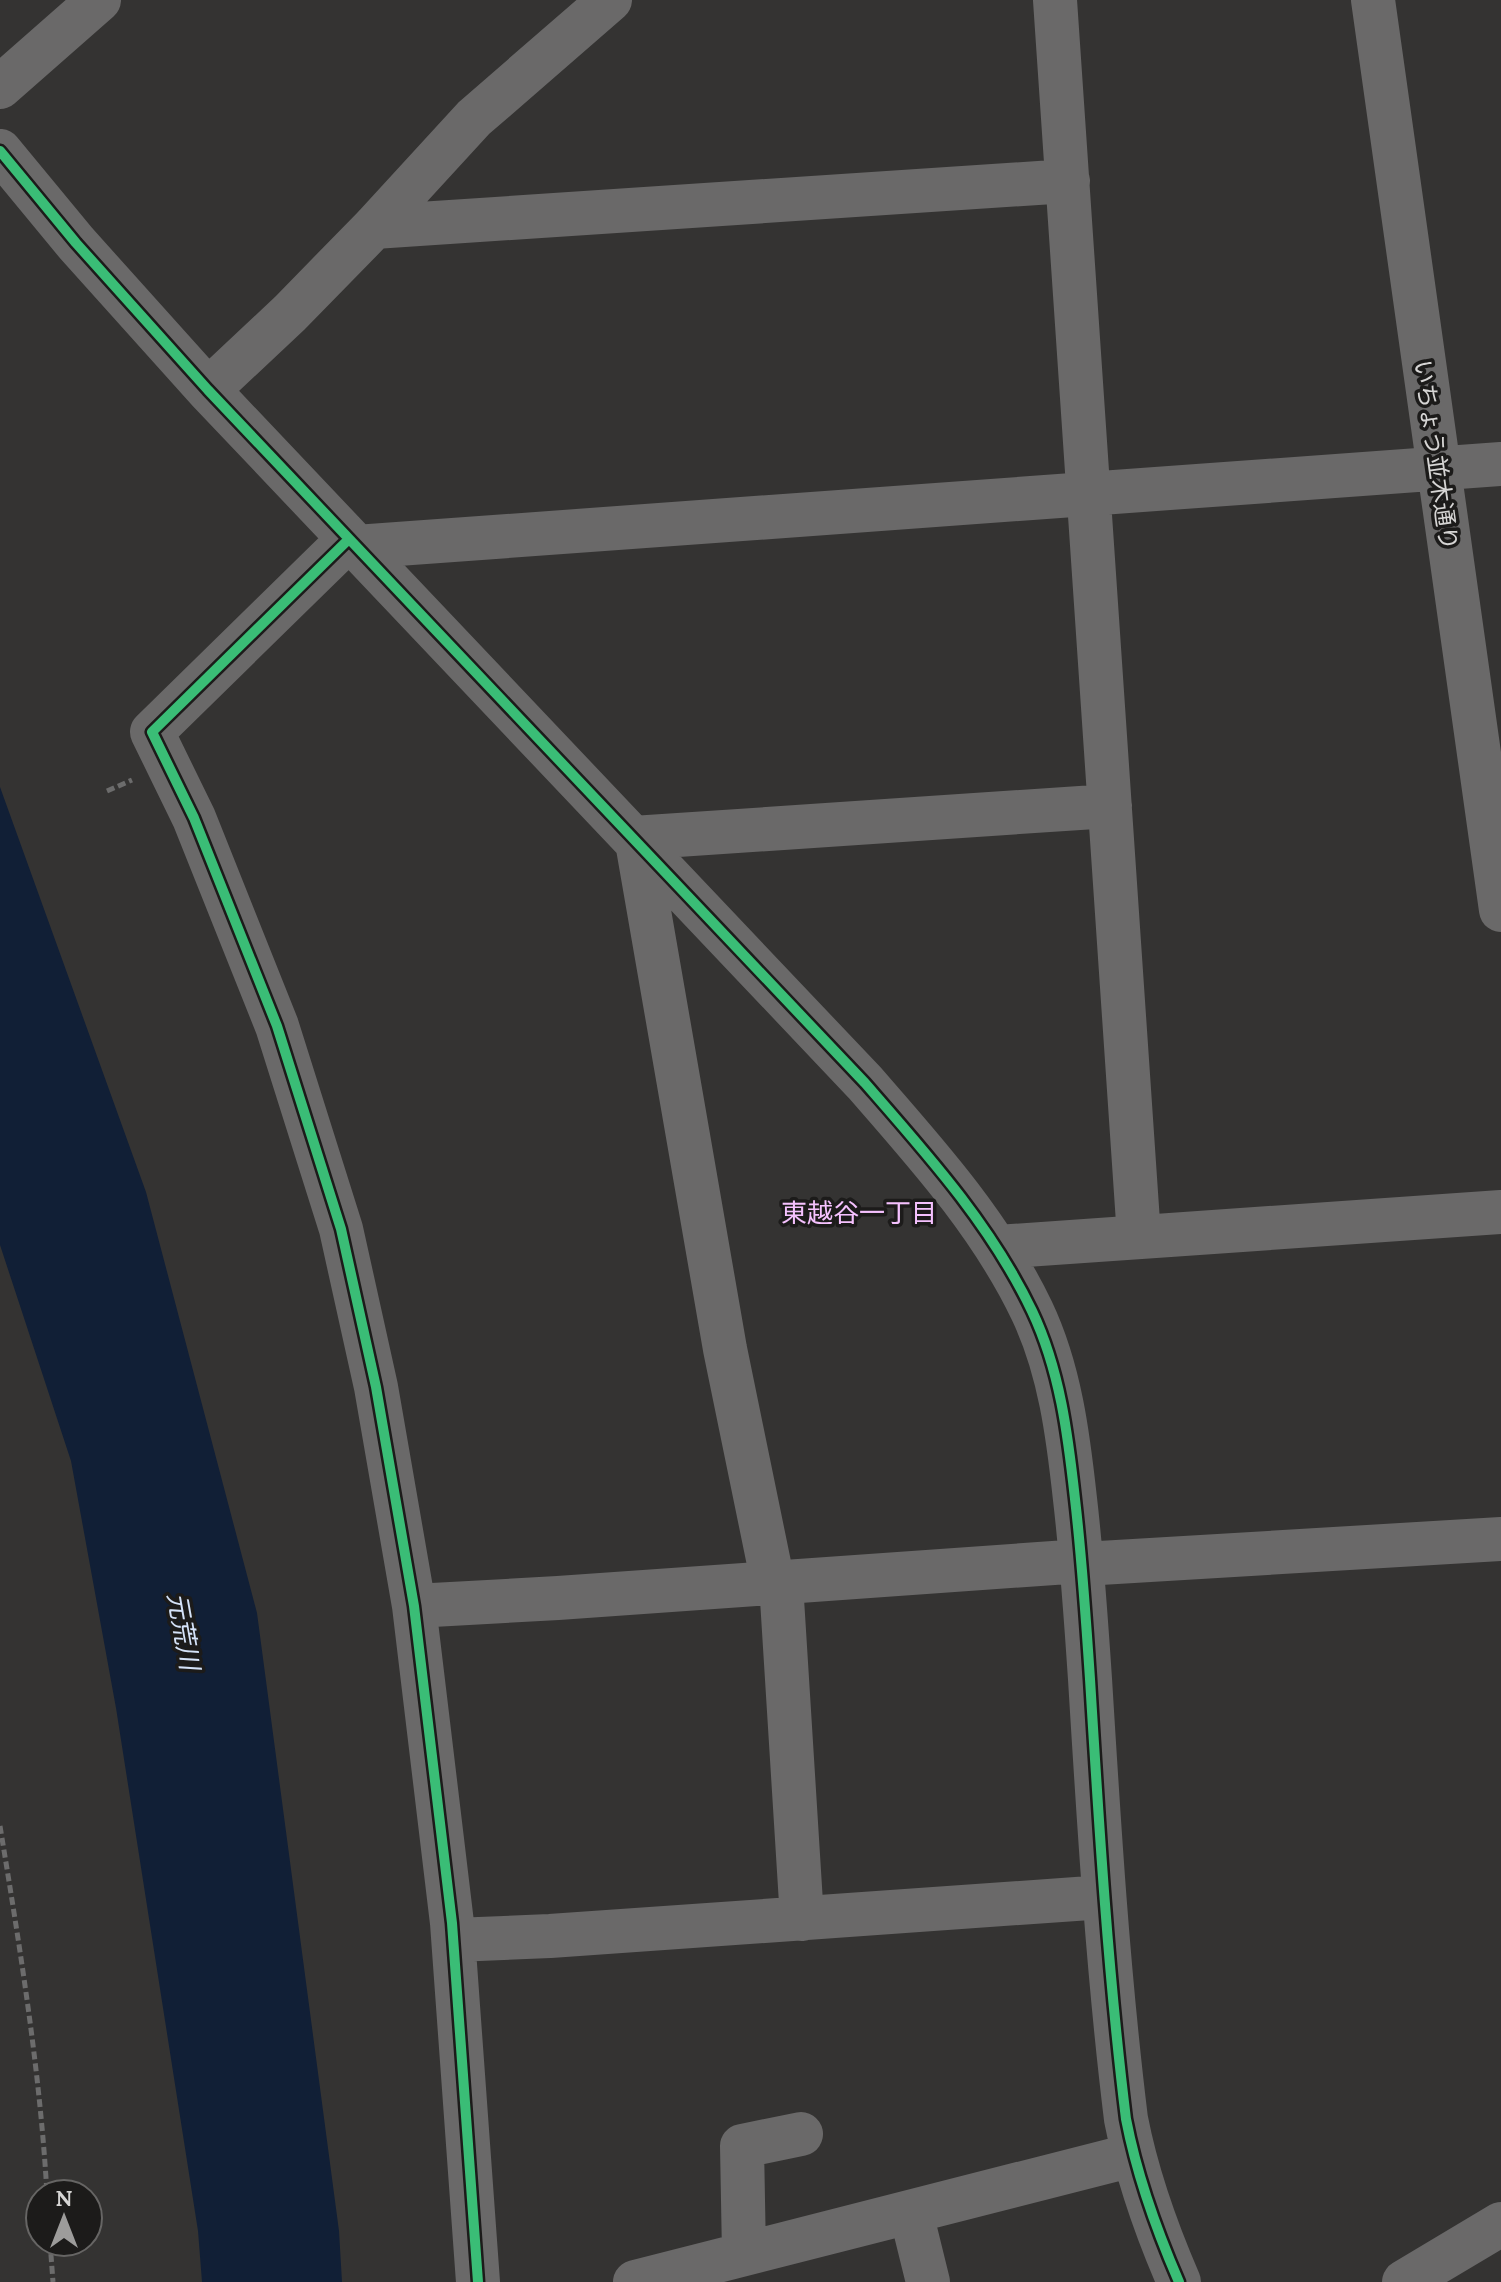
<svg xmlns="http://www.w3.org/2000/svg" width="1501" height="2282" viewBox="0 0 1501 2282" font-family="Lora,'Noto Sans JP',serif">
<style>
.water{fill:#111f36}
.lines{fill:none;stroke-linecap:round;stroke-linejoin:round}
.path{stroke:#6c6c6c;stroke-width:5;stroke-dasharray:8 4;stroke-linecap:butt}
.minor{stroke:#6a6969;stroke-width:44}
.cycleway-casing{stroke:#1c1b1a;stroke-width:15}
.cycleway{stroke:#3abd76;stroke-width:10}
.labels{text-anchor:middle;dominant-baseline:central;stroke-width:7;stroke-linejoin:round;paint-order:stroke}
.street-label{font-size:24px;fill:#d6d5d4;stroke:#1c1b1a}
.neighbourhood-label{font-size:26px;fill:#f5c1fe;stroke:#1c1b1a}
.water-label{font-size:26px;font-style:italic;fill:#d5e3f9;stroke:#1c1b1a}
</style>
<rect width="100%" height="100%" fill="#343332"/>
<path class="water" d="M0,787L146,1192L257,1613L339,2231L342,2282H202L198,2231L116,1708L71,1461L0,1245Z"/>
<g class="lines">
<path class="path" d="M107,791L132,780
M0,1826C20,1948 40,2071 47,2194
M50,2242L53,2282"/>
<path class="minor" d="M1055,0L1139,1237
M1373,0L1501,910
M0,87L99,0
M0,151L76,243L208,390L865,1083C927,1154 991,1225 1032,1311C1060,1370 1068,1435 1075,1499C1082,1559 1086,1619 1090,1679C1099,1826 1108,1973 1126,2119C1137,2176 1156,2229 1179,2282
M374,227L1068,181
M208,390L290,313L374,227L474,118L610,0
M349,539L152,732L194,818L277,1026L341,1229L376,1387L414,1606L452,1923L478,2282
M356,547L1501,464
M633,838L1110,806
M637,842L725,1349L773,1583
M997,1247L1501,1212
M1083,1564L1501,1539
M781,1583L802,1919
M414,1606L558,1598L1082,1561
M454,1940L550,1936L1104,1897
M911,2213L928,2282
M744,2254L742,2146L801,2134
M635,2282L1133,2155
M1404,2282L1501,2224"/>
<g class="cycleway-casing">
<path id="cycleway" d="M0,151L76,243L208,390L865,1083C927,1154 991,1225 1032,1311C1060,1370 1068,1435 1075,1499C1082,1559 1086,1619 1090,1679C1099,1826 1108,1973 1126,2119C1137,2176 1156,2229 1179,2282
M349,539L152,732L194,818L277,1026L341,1229L376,1387L414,1606L452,1923L478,2282"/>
</g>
<use href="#cycleway" class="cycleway"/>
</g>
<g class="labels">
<g class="street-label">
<text transform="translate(1436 455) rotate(82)">いちょう並木通り</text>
</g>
<g class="neighbourhood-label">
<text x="859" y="1212">東越谷一丁目</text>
</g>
<g class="water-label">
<text transform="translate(184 1631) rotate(80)">元荒川</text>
</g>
</g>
<g transform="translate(64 2218)"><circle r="38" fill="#1c1b1a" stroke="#666564" stroke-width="2"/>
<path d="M0-6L14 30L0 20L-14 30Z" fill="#9d9c9b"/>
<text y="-12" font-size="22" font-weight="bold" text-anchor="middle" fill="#d6d5d4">N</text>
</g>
</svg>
